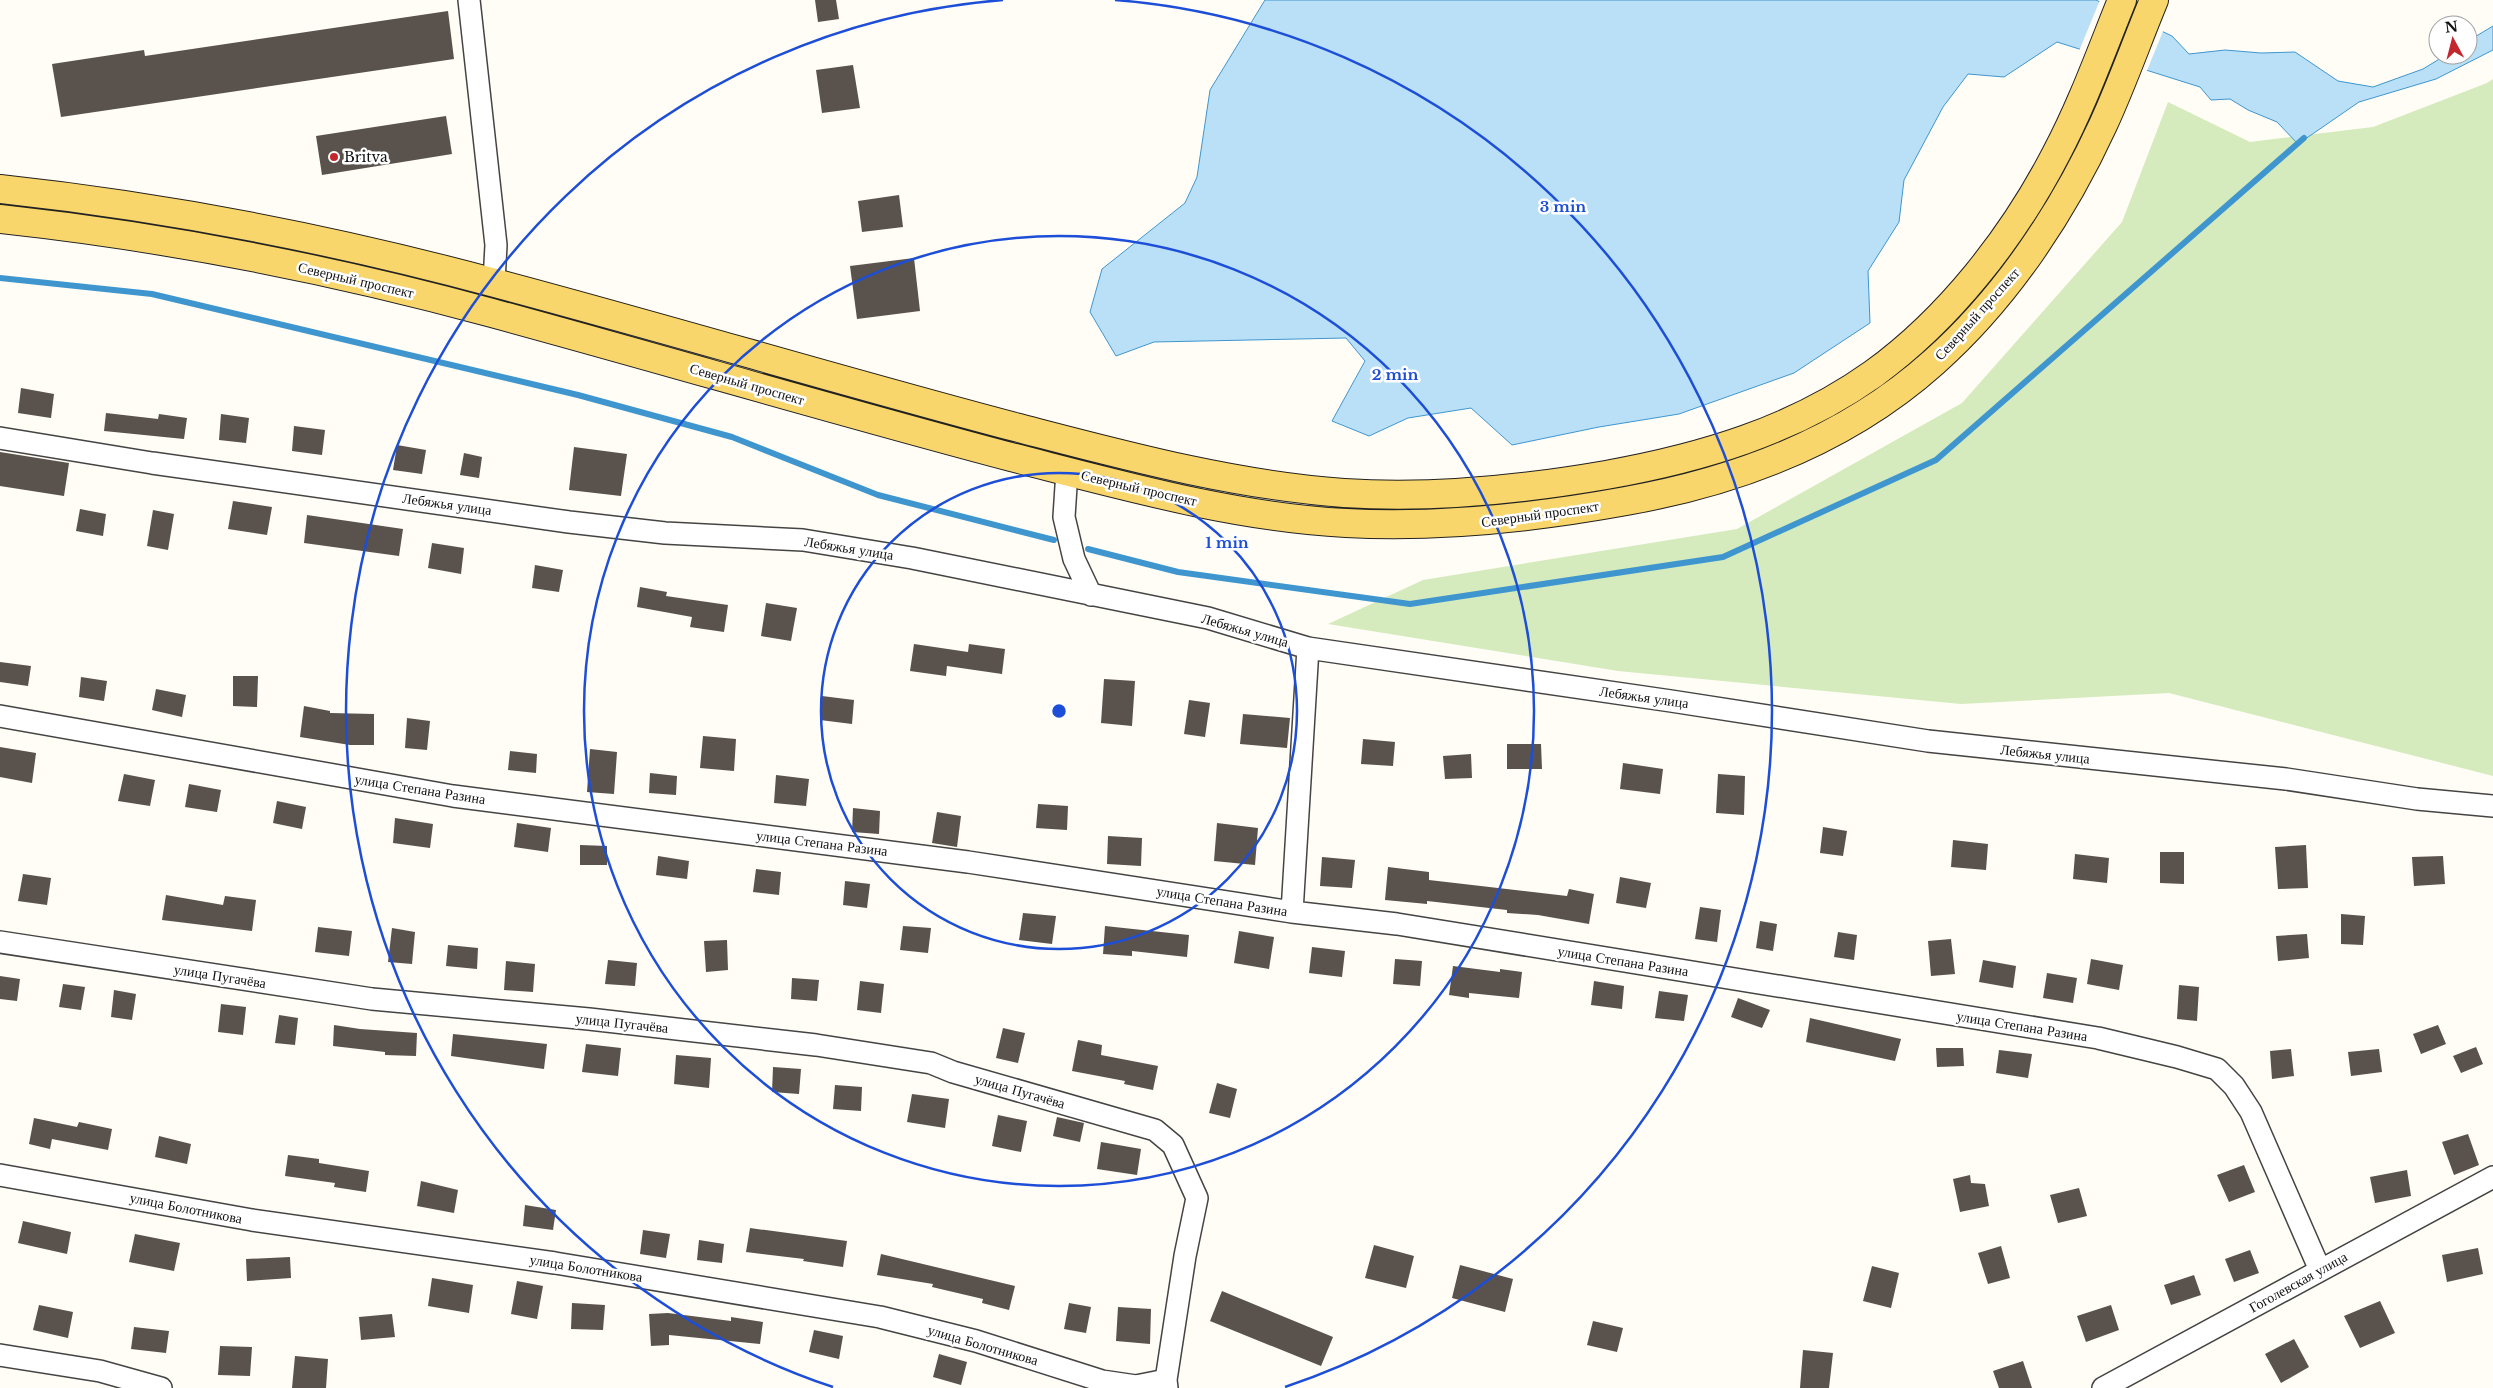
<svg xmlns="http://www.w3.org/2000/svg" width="2493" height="1388" viewBox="0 0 2493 1388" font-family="'Libre Baskerville',serif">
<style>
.green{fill:#d5ebbd}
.water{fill:#b9e0f7;stroke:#3f96cf}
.pier{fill:#fffdf5}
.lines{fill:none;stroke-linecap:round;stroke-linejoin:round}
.stream{stroke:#3f96cf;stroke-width:6}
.building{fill:#5a524d}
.minor-casing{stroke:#444;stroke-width:24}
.primary-casing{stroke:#222;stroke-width:30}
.minor{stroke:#fff;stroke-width:21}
.primary{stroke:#f9d66b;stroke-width:28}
.ring{fill:none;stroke:#1d4ed8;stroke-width:2.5}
.poi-dot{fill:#c4262e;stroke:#fff;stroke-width:2}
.labels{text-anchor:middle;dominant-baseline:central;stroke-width:5;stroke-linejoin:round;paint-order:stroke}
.poi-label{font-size:14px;fill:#111;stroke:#fff;text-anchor:start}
.street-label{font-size:14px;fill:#111;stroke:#fff}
.centre{fill:#1d4ed8;stroke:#fff;stroke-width:2.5}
.ring-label{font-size:15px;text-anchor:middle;font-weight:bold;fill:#1d4ed8;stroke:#fff;stroke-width:5;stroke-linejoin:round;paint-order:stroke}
</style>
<rect width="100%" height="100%" fill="#fffdf5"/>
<path class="green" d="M2493,79V776L2169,693L1961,704L1618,671L1328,624L1423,580L1737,529L1962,403L2122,222L2168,102L2250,142L2373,127L2487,83Z"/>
<path class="water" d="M1265,0H2096L2172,36L2189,54L2225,50L2261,53L2295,52L2338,81L2373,87L2423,69L2446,55H2468V41L2493,26V50L2436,79L2359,102L2298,144L2277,122L2248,110L2230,99L2211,100L2200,87L2057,42L2004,77L1968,74L1943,107L1904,180L1899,222L1868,271L1870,323L1794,373L1679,414L1599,427L1512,445L1471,408L1408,418L1369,436L1332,421L1365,361L1346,338L1154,342L1116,356L1090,312L1102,269L1185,203L1197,177L1210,90Z"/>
<path class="pier" d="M2100,0L2164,29L2146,73L2079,51Z"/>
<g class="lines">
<path class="stream" d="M0,278L152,294L578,395L732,437L878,495L1054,540
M1088,549L1178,572L1410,604L1723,557L1936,460L2304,138"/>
</g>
<path class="building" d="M815,0H836L839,19L818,22Z
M448,11L454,59L61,117L52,64L144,50L145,56Z
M853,65L860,108L822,113L816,70Z
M446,116L452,154L322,175L316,136Z
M899,195L903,227L862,232L858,201Z
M914,258L920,311L857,319L850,266Z
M21,388L54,394L51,418L18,413Z
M106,413L158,419L159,414L187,418L184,439L104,431Z
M221,414L249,418L246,443L219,440Z
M294,426L325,430L322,455L292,451Z
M397,445L426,450L422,474L393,470Z
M574,447L627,454L621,496L569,490Z
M0,452L69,463L64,496L0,486Z
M464,453L482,457L479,478L460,475Z
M233,501L272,507L267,535L228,529Z
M80,509L106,514L103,536L76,531Z
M153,510L174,514L168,550L147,546Z
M307,515L403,529L399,556L304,543Z
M432,543L464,548L461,574L428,568Z
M535,565L563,570L559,592L532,588Z
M640,587L667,592L666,596L728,605L724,632L690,627L692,617L637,607Z
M766,603L797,608L791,641L761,636Z
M914,644L968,652L969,644L1005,649L1002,674L947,666L946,676L910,671Z
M0,662L31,666L28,686L0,682Z
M233,676H258L257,707L233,706Z
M81,677L107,681L104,701L79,697Z
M1104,679L1135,681L1132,726L1101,723Z
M156,689L186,695L182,717L152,710Z
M822,696L854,700L852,724L820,720Z
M1189,700L1210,703L1205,737L1184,734Z
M304,706L330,711V713L374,714V745H350L300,737Z
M1243,714L1290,718L1287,748L1240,744Z
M407,718L430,721L427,750L405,748Z
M703,736L736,739L734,771L700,768Z
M1363,739L1395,742L1393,766L1361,764Z
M1507,744H1541L1542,769H1507Z
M0,747L36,753L32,783L0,777Z
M590,749L617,752L614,794L587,792Z
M510,751L537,754L536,773L508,770Z
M1471,754L1472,778L1445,779L1443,756Z
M1623,763L1663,769L1660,794L1620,789Z
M650,773L677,776L676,795L649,793Z
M124,774L155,780L150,806L118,801Z
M1718,774L1745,776L1744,815L1716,813Z
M776,775L809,779L806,806L774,803Z
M189,784L221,790L217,812L185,807Z
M277,801L306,807L302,829L273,823Z
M1038,804L1068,806L1067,830L1036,828Z
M853,808L880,811L879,834L852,832Z
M937,812L961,816L957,847L932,843Z
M395,818L433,824L430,848L393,843Z
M517,823L551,828L548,852L514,847Z
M1217,823L1258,828L1255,865L1214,861Z
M1823,827L1847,831L1843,856L1820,853Z
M1108,836L1142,838L1141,866L1107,864Z
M1953,840L1988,844L1986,870L1951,867Z
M580,845L607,846V865H580Z
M2306,845L2308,888L2278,889L2275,847Z
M2160,852H2184V884L2160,883Z
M2075,854L2109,858L2107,883L2073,879Z
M658,856L689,861L687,879L656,875Z
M2443,856L2445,884L2414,886L2412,857Z
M1322,857L1355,860L1352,888L1320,886Z
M1388,867L1429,872V880L1567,896L1569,889L1594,894L1589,924L1538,915L1507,913V910L1427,901V904L1385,900Z
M756,869L781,872L779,895L753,892Z
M23,874L51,878L47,905L18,901Z
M1620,877L1651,883L1646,908L1616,903Z
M845,881L870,884L867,908L843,905Z
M166,895L223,905L225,896L256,900L252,931L162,920Z
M1700,907L1721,910L1717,942L1695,939Z
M1023,913L1056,916L1052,944L1019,940Z
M2341,914L2365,916L2363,945L2341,944Z
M1760,921L1777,924L1773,951L1756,948Z
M903,926L931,928L928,953L900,950Z
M1105,926L1189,935L1187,957L1132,951V956L1103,954Z
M318,927L352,931L349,956L315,952Z
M392,928L415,932L412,964L388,962Z
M1239,931L1274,937L1269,969L1234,963Z
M1838,932L1857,935L1854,960L1834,957Z
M2307,934L2309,958L2278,961L2276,936Z
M1951,939L1955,974L1931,976L1928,941Z
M727,940L728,970L706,972L704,941Z
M448,945L478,948L477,969L446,966Z
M1312,947L1345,951L1342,977L1309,973Z
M1395,959L1422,961L1420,986L1393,984Z
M2091,959L2123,965L2119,990L2087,984Z
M608,960L637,963L635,986L605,984Z
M1983,960L2016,966L2013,988L1979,982Z
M506,961L535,964L533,992L504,990Z
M1453,966L1500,972V969L1522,972L1519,998L1469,993V998L1449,995Z
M2047,973L2077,978L2073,1003L2043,998Z
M0,976L20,979L17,1001L0,999Z
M792,978L819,980L817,1001L791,999Z
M860,981L884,984L881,1013L857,1010Z
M1594,981L1624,986L1622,1009L1591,1005Z
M63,984L85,987L81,1010L59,1007Z
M2179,985L2199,987L2197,1021L2177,1019Z
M114,990L136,994L132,1020L111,1017Z
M1659,991L1688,995L1684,1021L1655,1018Z
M1738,998L1770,1010L1762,1028L1731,1017Z
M221,1004L246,1007L243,1035L218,1032Z
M279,1015L298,1018L295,1045L275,1043Z
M1810,1018L1901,1039L1895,1061L1806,1042Z
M334,1025L360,1029L417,1033L416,1056L385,1055V1052L333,1046Z
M2438,1025L2446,1044L2421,1054L2413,1034Z
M1003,1028L1025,1033L1018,1063L996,1058Z
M453,1034L547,1044L544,1069L451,1056Z
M1078,1040L1102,1045L1101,1055L1158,1066L1153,1090L1124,1084L1125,1081L1072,1071Z
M586,1044L621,1048L618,1076L582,1072Z
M2476,1047L2483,1064L2461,1073L2453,1056Z
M1936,1048H1963L1964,1066L1937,1067Z
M2291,1049L2294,1076L2272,1079L2270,1051Z
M2379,1049L2382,1072L2351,1076L2348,1052Z
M1999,1050L2032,1054L2028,1078L1996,1073Z
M676,1055L711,1058L709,1088L674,1084Z
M773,1067L801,1069L799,1094L772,1092Z
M1217,1083L1237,1089L1230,1118L1209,1113Z
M835,1085L862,1087L861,1111L833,1109Z
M912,1094L949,1099L945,1128L907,1122Z
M998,1115L1027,1121L1021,1152L992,1146Z
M1057,1117L1084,1123L1080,1142L1053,1136Z
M34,1118L77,1127L79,1122L112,1129L108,1150L52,1139L50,1149L29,1144Z
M2468,1134L2479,1165L2454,1175L2442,1142Z
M159,1136L191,1144L187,1164L155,1157Z
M1101,1142L1141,1149L1137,1175L1097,1169Z
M288,1155L319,1159V1163L369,1171L366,1192L334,1187L335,1183L285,1176Z
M2244,1165L2255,1192L2229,1202L2217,1175Z
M2407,1170L2411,1196L2375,1203L2370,1177Z
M1970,1175L1971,1183L1985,1184L1989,1206L1960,1212L1953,1179Z
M421,1181L458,1190L454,1213L417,1206Z
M2079,1188L2087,1216L2058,1223L2050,1195Z
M525,1205L556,1210L553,1230L523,1226Z
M23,1221L71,1232L67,1254L18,1243Z
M750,1228L847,1241L843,1267L803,1261L804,1259L746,1252Z
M643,1230L670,1234L666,1258L640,1254Z
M135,1234L180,1243L174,1271L129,1262Z
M699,1240L724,1244L722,1263L697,1260Z
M1374,1245L1414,1256L1406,1288L1365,1278Z
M2001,1246L2010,1278L1988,1284L1978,1253Z
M2478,1248L2483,1274L2447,1282L2442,1255Z
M2250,1250L2259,1273L2234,1282L2225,1259Z
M881,1254L1015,1286L1009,1310L982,1303L983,1299L932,1287L933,1284L877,1275Z
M290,1257L291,1278L247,1281L246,1259Z
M1460,1265L1513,1279L1505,1312L1452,1298Z
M1872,1266L1899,1273L1891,1308L1863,1301Z
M2194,1275L2201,1295L2171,1305L2164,1285Z
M432,1278L473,1285L469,1313L428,1306Z
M517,1281L543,1286L537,1319L511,1314Z
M1222,1291L1333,1337L1321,1366L1210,1321Z
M2380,1301L2395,1333L2360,1348L2344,1316Z
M572,1303L605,1305L603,1330L571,1329Z
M1069,1303L1091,1307L1086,1333L1064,1329Z
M39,1305L73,1312L68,1338L33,1330Z
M2111,1305L2119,1330L2086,1342L2077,1316Z
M1118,1307L1151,1309L1150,1344L1116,1341Z
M668,1313L731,1321V1317L763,1322L760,1344L669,1335V1345L651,1346L649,1314Z
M392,1314L395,1337L361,1340L359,1317Z
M1593,1321L1623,1328L1617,1352L1587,1345Z
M134,1327L169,1331L166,1353L131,1349Z
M814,1330L843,1336L839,1359L809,1352Z
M2294,1339L2309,1367L2281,1383L2265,1354Z
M220,1346L252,1347L250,1376L218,1375Z
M1803,1350L1833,1353L1829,1388H1800Z
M939,1354L967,1362L961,1385L933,1377Z
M295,1356L328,1359L326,1388H292Z
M2023,1361L2032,1388H1999L1993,1371Z"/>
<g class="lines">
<g class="minor-casing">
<path id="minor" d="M469,0L496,245L494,282
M0,438L152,463L569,522L665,533L803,540L912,558L1208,618L1308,648L1671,701L1928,741L2286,779L2417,799L2493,806
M1067,471L1064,517L1074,559L1091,595
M0,716L453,796L968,862L1292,912L1397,924L2098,1038L2177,1057L2217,1069L2234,1086L2251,1112L2320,1270
M1292,912L1308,648
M0,942L372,999L589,1019L816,1045L931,1063L953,1072L1155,1130L1173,1145L1197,1198L1185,1256L1166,1380L1167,1388
M0,1175L252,1220L555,1263L880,1317L976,1341L1102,1381L1136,1386L1166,1380
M0,1355L100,1371L161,1388
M2103,1388L2493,1177"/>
</g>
<g class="primary-casing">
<path id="primary" d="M0,189C167,207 332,239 495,283C668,329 841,381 1015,427C1123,455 1232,485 1344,493C1432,499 1519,490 1606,475C1701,458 1793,431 1873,374C1949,319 2013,237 2056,154C2082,105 2101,52 2122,0
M0,219C166,237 331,269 492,313C665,360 837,411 1011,457C1121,485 1233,517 1346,523C1441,528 1533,518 1626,501C1739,481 1847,440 1934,362C2006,298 2063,212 2103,125C2122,84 2137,41 2154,0"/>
</g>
<use href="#minor" class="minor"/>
<use href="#primary" class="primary"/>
</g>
<g class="ring">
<circle cx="1059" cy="711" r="238"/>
<circle cx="1059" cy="711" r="475"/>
<path d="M833 1387A713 713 0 0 1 1003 0M1115 0A713 713 0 0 1 1285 1387"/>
</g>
<circle class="poi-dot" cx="334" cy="157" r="5"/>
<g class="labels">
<g class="poi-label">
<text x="344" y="157">Britva</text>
</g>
<g class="street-label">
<text transform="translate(356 280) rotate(13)">Северный проспект</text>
<text transform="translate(1977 314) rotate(-48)">Северный проспект</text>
<text transform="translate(747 384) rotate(16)">Северный проспект</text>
<text transform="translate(1139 488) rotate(13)">Северный проспект</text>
<text transform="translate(447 504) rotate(8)">Лебяжья улица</text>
<text transform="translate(1540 514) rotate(-8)">Северный проспект</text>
<text transform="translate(849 548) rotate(9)">Лебяжья улица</text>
<text transform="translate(1245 630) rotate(16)">Лебяжья улица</text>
<text transform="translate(1644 697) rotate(8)">Лебяжья улица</text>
<text transform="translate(2045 754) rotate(6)">Лебяжья улица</text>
<text transform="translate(420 789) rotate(9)">улица Степана Разина</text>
<text transform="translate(822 843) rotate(7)">улица Степана Разина</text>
<text transform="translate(1222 901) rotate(9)">улица Степана Разина</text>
<text transform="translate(1623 961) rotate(9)">улица Степана Разина</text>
<text transform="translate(220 976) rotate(9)">улица Пугачёва</text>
<text transform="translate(622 1023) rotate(6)">улица Пугачёва</text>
<text transform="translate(2022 1026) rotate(9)">улица Степана Разина</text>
<text transform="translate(1020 1091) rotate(16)">улица Пугачёва</text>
<text transform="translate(186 1208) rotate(11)">улица Болотникова</text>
<text transform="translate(586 1268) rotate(9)">улица Болотникова</text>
<text transform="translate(2298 1282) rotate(-29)">Гоголевская улица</text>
<text transform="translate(983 1345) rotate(16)">улица Болотникова</text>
</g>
</g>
<circle cx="1059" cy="711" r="8" class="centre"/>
<g class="ring-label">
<text x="1563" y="212">3 min</text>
<text x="1395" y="380">2 min</text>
<text x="1227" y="548">1 min</text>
</g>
<g transform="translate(2453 40) rotate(353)"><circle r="24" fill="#ffffff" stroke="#a0a0a0"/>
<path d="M0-4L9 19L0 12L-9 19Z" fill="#c4262e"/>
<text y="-8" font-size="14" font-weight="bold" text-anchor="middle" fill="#111111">N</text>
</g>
</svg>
